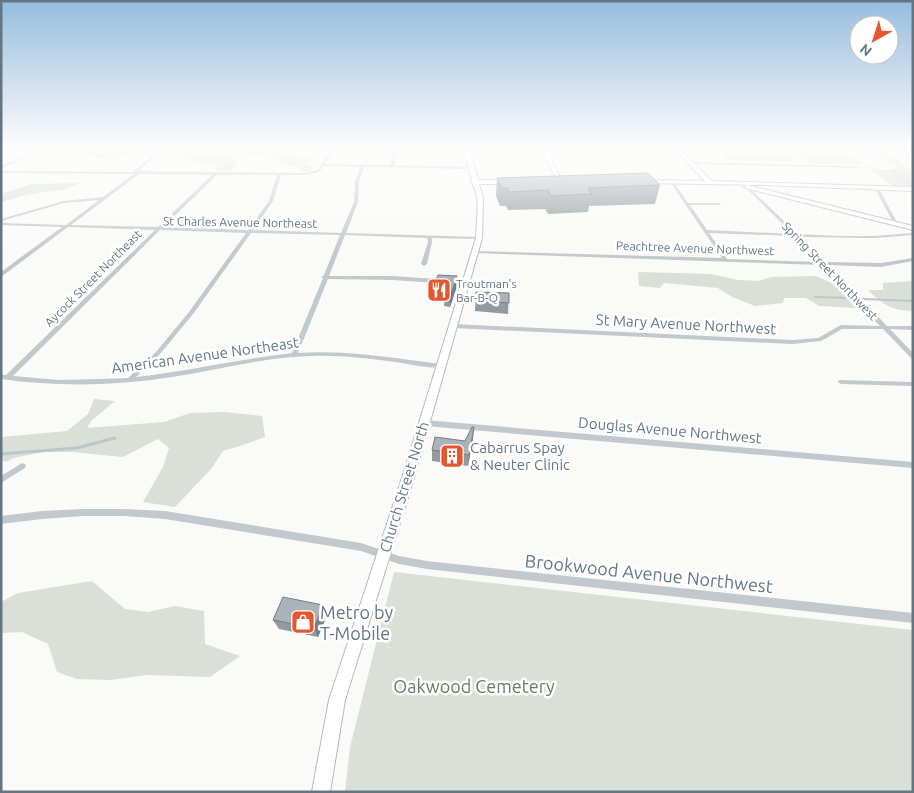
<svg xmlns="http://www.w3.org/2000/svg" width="914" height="793" viewBox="0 0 914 793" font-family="Ubuntu,sans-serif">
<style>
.green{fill:#dadfd7}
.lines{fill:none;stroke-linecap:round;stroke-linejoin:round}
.stream-far2{stroke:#bbc7cb;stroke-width:1}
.stream-far1{stroke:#bbc7cb;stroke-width:2}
.stream{stroke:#bbc7cb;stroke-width:3}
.secondary-casing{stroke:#b3babf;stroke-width:2}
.street{fill:#c3c8cc;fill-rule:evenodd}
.secondary{fill:#fff;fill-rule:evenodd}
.wall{fill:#929a9f}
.shaded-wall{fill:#777d82}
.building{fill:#aab3b9;stroke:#777d82}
.labels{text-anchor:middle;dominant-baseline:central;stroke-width:5;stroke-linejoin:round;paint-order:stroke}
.far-street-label{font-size:12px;fill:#657683;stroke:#fff}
.far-poi-label{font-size:12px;fill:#657683;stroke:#fff;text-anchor:start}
.street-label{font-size:15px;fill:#657683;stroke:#fff}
.poi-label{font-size:15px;fill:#657683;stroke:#fff;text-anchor:start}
.near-street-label{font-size:18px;fill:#657683;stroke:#fff}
.near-poi-label{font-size:18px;fill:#657683;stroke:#fff;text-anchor:start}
.near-park-label{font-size:18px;fill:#687a64;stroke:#fff}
</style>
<rect width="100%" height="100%" fill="#fafaf8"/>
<path class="green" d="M62,147H290L298,148L300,151H289V155L312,159L307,164L314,167L312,170L303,172L299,168L279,163L274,158L234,153L231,156L237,160L236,165L230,171H216L217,165L186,160L183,151L173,150L150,155L138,151L110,160L74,153Z
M868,147H880L912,172L910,178L913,187L893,186L870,169L858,166L889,170L898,168Z
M779,149L799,162L728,160L719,152Z
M789,149H834L846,152L863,164H812L805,162Z
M80,183L65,189L26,195L1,202V194L31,184Z
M638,272L711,274L738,280L759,281L771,277L816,276L834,284L858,308L819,306L806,298H784L783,303L755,306L732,297L718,288L664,283L660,288L639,286Z
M913,281V311C890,310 884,305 868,290H883V283Z
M94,399L115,401L91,421L87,428L164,422L190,413L224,412L262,416L265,437L243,445L223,451L211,469L175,507L143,502L163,467L169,448L158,439L123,457L72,452H43L14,458L6,462L1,460V437L67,431L88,414Z
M394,572L913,630V792H345L350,747Z
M92,581L125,609L148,612L175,606L204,611L205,644L240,656L210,677L147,675L110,680L77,679L57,672L48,644L22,632L1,633V602L18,593Z"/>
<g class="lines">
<path class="stream-far2" d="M861,147L890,165L899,177L910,184"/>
<path class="stream-far1" d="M815,297L851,298
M863,299L913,301"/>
<path class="stream" d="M1,454L77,448L115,438"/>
<g class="secondary-casing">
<path id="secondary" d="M464,147H469L478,180H509L512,182L509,184H479L483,198L482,238L414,478L345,700L330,792H312L329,700L402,478L476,238C476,222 482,195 471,182L472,181Z
M542,147H547L562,183L557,182Z
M672,147H677L712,181L913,187V191L765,185L642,183L641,182L644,180L705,181Z
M747,185L913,226V230L745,188L744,187Z"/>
</g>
<path class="street" d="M43,147H47L1,169V166Z
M331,147H335L325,164L391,165L392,147H396L395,165L470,167L472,168L470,169L364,167L359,182L358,202L346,233L479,237L481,238L479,239L432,238V242L427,264L424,266L421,264L428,242L427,238L345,235L329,276H392L467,281L470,283L467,285L392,280L328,279L298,353C346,350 393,358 441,364L444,366L443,367C430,369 415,365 402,363C372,359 341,355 311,356C264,357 218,370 172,377C115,386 58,387 1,379V375H6L155,230L68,227L1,277V272L62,227L1,225V223L66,225L99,200L64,203L1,221V219L64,201L103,197L134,174L1,173V171L133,172L153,155H154V157L138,171L304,173L318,170ZM324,166L360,167L355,182L354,202L341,233L253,230L273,201L281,175H304L319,172ZM139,174L212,175L158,227L71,225ZM217,175H277L269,201L248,230L163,227ZM160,230L246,233L189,312L156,352L128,378L98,379L59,380L13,376ZM251,233L340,235L324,275L321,277L323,278L292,353C239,359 188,371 136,377L160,354L193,314Z
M675,147H757L755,148L674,149Z
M691,162L857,166L859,167L857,168L690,164V162Z
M672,181H673L688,203H720L721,204L719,205H690L707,230L793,234L745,187V185H746L798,234L838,236H875L913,233V235L875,238L801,237L825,262L881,263L913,258V261L881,267L828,265L887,326H913V330L890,329L913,353V359L911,358L883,329H842L821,341L793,344L453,328L450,326L453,324L793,340L818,338L841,325L880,326L822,265L475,253L473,252L475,251L722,258L670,182ZM709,233L795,236L819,262L727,259Z
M875,186L878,187L898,224V225L894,224L874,187Z
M839,380L913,382V386L841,384L838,382Z
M425,420L913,462V468L425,426L422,425L421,423L422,421Z
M22,463L25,464L26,466L25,468L1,483V476Z
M83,509H124L165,511L361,543L399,556L427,561L913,613V623L427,569L399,564L361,551L165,519L124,516H83L42,519L1,524V516L42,511Z"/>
<use href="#secondary" class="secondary"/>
</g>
<path class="wall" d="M497,178L660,185L655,204L589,206L588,212L548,214L545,209L508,210L506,206H500L496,196Z
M438,275L457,286L450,307L444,306L445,293L436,292L435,282Z
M476,292L509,293L508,314L475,311Z
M473,439L468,466L432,461V450Z
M327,615L318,637L279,629L273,620Z"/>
<path class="shaded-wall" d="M457,276V286L450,307V297Z
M474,427L473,439L468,466L469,455Z
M323,605L327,615L318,637L314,628Z"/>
<path class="building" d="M648,173L660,185L588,188L592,194L551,196L548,190L509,192L507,188H501L497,178Z
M438,275L457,276L450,297L444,295L448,283L435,282Z
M476,292L509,293V303L476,301Z
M472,427H474L469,455L432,450L435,437L465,441Z
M283,597L323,605L314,628L273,620Z"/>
<linearGradient id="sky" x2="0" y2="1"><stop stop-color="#96bcdc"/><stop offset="0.57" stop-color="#fdfdfc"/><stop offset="1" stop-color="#fdfdfc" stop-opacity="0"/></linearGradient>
<rect width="914" height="258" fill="url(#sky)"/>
<defs>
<g id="restaurant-square" transform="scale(1.25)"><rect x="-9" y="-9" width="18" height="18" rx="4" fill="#e4572e" stroke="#fff"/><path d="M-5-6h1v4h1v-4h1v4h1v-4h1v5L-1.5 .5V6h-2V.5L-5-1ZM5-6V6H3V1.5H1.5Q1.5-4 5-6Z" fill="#fff"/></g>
<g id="building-square" transform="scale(1.25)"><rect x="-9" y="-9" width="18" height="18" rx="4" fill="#e4572e" stroke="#fff"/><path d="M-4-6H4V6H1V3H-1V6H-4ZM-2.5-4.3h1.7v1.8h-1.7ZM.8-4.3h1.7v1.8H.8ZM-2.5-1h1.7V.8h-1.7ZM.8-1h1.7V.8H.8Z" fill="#fff"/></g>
<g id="shop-square" transform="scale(1.25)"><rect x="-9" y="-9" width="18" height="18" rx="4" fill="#e4572e" stroke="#fff"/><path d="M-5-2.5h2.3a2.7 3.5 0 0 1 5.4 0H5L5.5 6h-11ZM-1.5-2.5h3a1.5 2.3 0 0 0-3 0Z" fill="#fff"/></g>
</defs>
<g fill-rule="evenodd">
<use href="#restaurant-square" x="439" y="290"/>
<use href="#building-square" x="452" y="456"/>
<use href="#shop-square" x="303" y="622"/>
</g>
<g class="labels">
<g class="far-street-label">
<text transform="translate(240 222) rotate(1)">St Charles Avenue Northeast</text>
<text transform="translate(695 248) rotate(2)">Peachtree Avenue Northwest</text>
<text transform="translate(830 271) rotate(46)">Spring Street Northwest</text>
<text transform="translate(93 278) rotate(-45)">Aycock Street Northeast</text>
</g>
<g class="far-poi-label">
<text x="456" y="283">Troutman's<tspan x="456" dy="14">Bar-B-Q</tspan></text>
</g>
<g class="street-label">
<text transform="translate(686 324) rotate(3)">St Mary Avenue Northwest</text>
<text transform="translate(205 355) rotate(-8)">American Avenue Northeast</text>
<text transform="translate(670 430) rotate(5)">Douglas Avenue Northwest</text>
<text transform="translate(404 487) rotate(-73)">Church Street North</text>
</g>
<g class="poi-label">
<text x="470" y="447">Cabarrus Spay<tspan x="470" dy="17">&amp; Neuter Clinic</tspan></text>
</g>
<g class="near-street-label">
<text transform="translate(649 573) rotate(6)">Brookwood Avenue Northwest</text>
</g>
<g class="near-poi-label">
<text x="320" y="612">Metro by<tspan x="320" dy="21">T-Mobile</tspan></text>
</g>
<g class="near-park-label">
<text x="474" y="686">Oakwood Cemetery</text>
</g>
</g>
<rect width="914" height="793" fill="none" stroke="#657683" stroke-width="5"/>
<g transform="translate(874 40) rotate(219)"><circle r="24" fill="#ffffff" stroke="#c1c8cd"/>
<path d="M0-4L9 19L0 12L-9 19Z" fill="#e4572e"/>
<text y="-8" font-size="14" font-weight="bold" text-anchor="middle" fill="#657683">N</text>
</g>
</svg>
